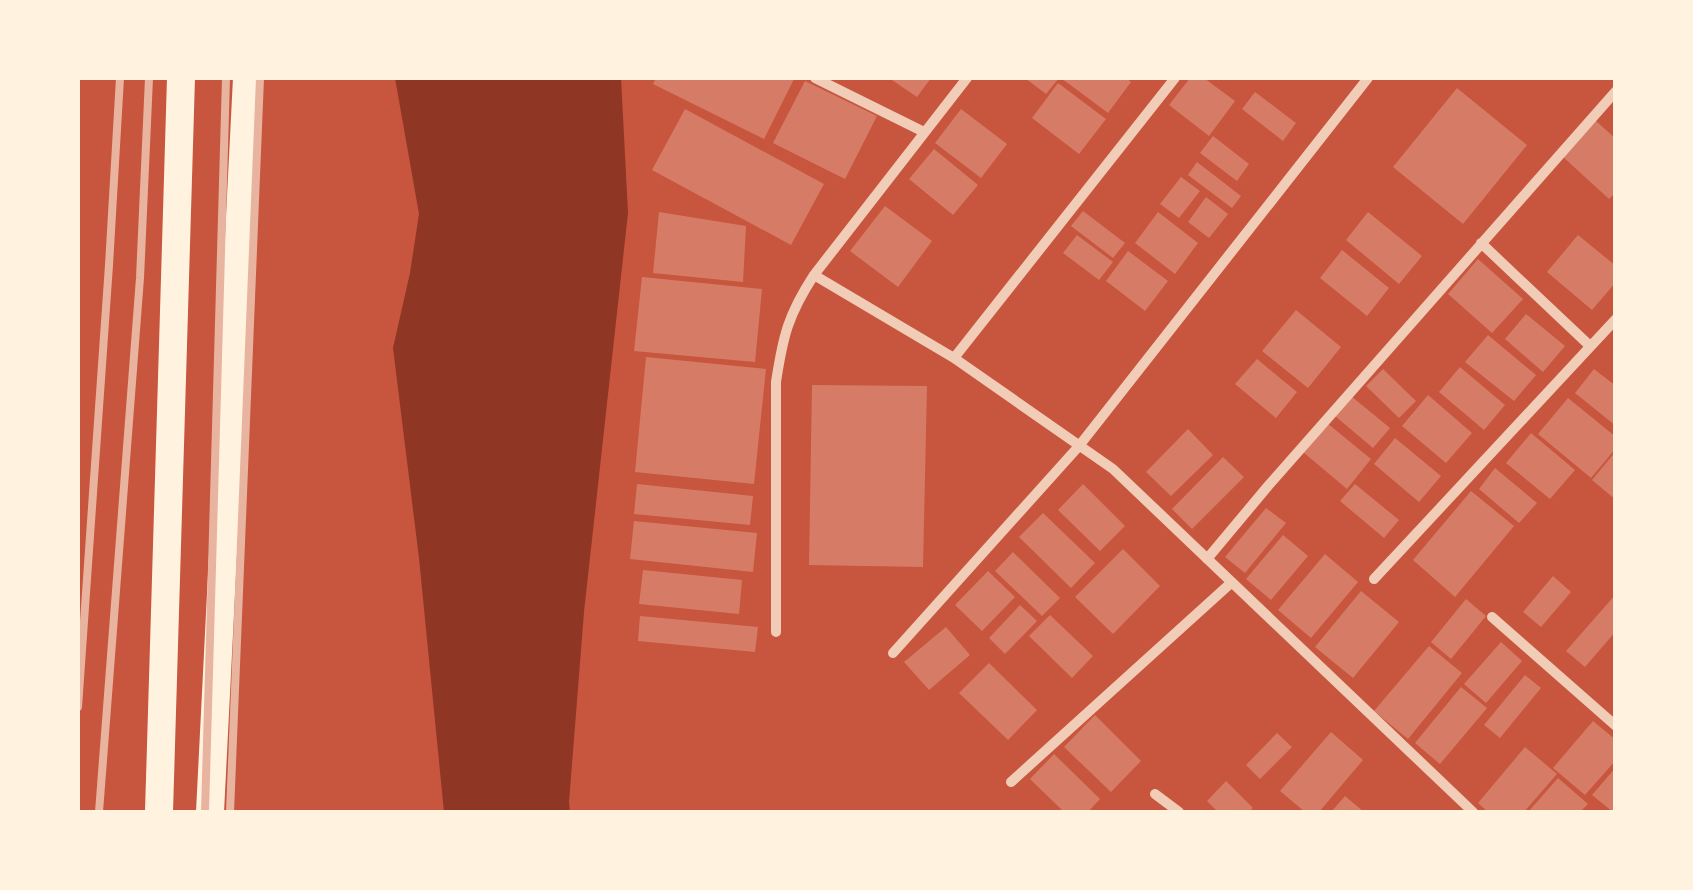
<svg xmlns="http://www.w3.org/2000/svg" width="1693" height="890" viewBox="0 0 1693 890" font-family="'Space Grotesk',sans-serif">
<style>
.water{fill:#8f3625}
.building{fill:#d67c66}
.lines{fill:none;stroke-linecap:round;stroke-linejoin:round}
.minor{stroke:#f1ccb7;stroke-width:10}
.trunk{stroke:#fff3e0;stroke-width:28}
.rail{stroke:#e9b49f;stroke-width:8}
</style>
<rect width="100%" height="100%" fill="#c8553d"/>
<path class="water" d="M395,78H621L628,213L584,612L569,802L570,812H444L419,558L393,348L410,273L419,214Z"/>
<path class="building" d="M656,78H791L794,79L764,139L653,84Z
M889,78H931L917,97Z
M1025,78H1059L1046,94Z
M1061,78H1126L1131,82L1108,113Z
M1190,78H1204L1235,101L1209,136L1169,105Z
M805,81L877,116L845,179L773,143Z
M1058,83L1106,119L1079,154L1032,118Z
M1457,88L1527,145L1463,224L1393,167Z
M1255,92L1296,123L1283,141L1242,109Z
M685,109L824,184L791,245L652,170Z
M961,109L1007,144L981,178L935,143Z
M1595,120L1616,139V192L1609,199L1562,156Z
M1213,136L1249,164L1237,181L1200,153Z
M934,149L978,185L953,215L909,179Z
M1197,162L1241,196L1232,208L1188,175Z
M1181,177L1200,191L1179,218L1160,204Z
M1206,197L1228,214L1209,238L1188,222Z
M885,206L932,241L898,287L850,251Z
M1083,211L1125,243L1113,258L1071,226Z
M659,212L746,226L743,282L653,273Z
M1158,212L1198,243L1175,274L1135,243Z
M1368,212L1422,256L1399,284L1346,240Z
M1077,235L1113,262L1099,280L1063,253Z
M1578,235L1616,266V282L1592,310L1547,272Z
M1342,250L1389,288L1367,316L1320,278Z
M1128,251L1168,281L1145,311L1106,281Z
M1478,259L1523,299L1492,333L1448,294Z
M642,277L762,289L755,362L634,351Z
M1296,310L1341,347L1308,388L1262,351Z
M1526,314L1565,346L1543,372L1505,339Z
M1488,335L1536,375L1514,401L1465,362Z
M646,357L766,369L754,484L635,472Z
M1257,359L1297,392L1276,418L1235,384Z
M1460,367L1505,405L1484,430L1439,392Z
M1383,369L1416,401L1399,418L1366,386Z
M1594,369L1616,386V426L1575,393Z
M812,385L927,386L923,567L809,565Z
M1428,395L1472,433L1446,463L1402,426Z
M1351,396L1390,428L1373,448L1335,416Z
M1568,398L1616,437V448L1591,478L1538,434Z
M1327,423L1371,459L1347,489L1303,452Z
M1188,429L1213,455L1171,496L1146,472Z
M1531,433L1575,470L1550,499L1506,463Z
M1395,438L1441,476L1419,502L1374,464Z
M1616,451V500L1592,480Z
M1223,457L1244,477L1192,529L1172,509Z
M1495,468L1537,503L1519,523L1479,489Z
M637,484L753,496L750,525L634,514Z
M1083,484L1125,526L1100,551L1058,510Z
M1355,484L1399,520L1384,538L1340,501Z
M1471,491L1514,526L1455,597L1413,560Z
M1266,508L1286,523L1245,573L1225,557Z
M1043,513L1095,563L1071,588L1019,537Z
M634,521L757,533L753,572L630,559Z
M1283,535L1308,556L1271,600L1246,579Z
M1123,549L1160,586L1113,634L1075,597Z
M1013,552L1060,598L1042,616L995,571Z
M1325,554L1358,582L1311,638L1278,610Z
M643,570L742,580L739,614L639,604Z
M988,571L1015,597L982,631L955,605Z
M1553,576L1571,592L1541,627L1523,612Z
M1361,591L1399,622L1353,678L1315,647Z
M1616,594V631L1585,667L1566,651Z
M1466,599L1486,616L1451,659L1431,642Z
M1020,605L1037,621L1005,654L989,638Z
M1050,615L1093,656L1072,678L1029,636Z
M640,616L758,627L755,652L638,641Z
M946,627L970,655L929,690L904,662Z
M1501,642L1522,661L1486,703L1464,684Z
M1429,646L1462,673L1408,739L1374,711Z
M989,663L1037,710L1008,740L959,693Z
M1525,675L1541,688L1500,738L1484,725Z
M1461,687L1487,708L1440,764L1415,743Z
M1095,715L1141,761L1111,792L1064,747Z
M1593,721L1616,740V760L1585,795L1553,768Z
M1331,732L1363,760L1319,812H1305L1280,791Z
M1277,733L1292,747L1260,779L1246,765Z
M1525,747L1557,774L1524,812H1488L1478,803Z
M1054,754L1100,799L1088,812H1064L1030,779Z
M1616,767V810L1613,812L1592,795Z
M1558,778L1588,804L1580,812H1528Z
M1226,781L1253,808L1248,812H1218L1207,801Z
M1345,796L1364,812H1331Z"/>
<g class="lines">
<path class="minor" d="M815,78L924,132
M967,78L814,275L954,358L1113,469L1473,812
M1481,243L1590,346
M954,358L1175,78
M1207,559L1268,486L1616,91
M1374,579L1616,319
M1492,617L1616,726
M776,632V382C783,336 788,315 814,275
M893,653L1079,446L1368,78
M1011,782L1232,582
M1155,794L1179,812"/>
<path class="trunk" d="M159,812L181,78
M210,812L247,78"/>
<path class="rail" d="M78,707L109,265L120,78
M99,812L140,278L149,78
M205,812L226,78
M230,812L260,78"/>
</g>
<rect width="1693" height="890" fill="none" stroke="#fff3e0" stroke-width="160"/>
</svg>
